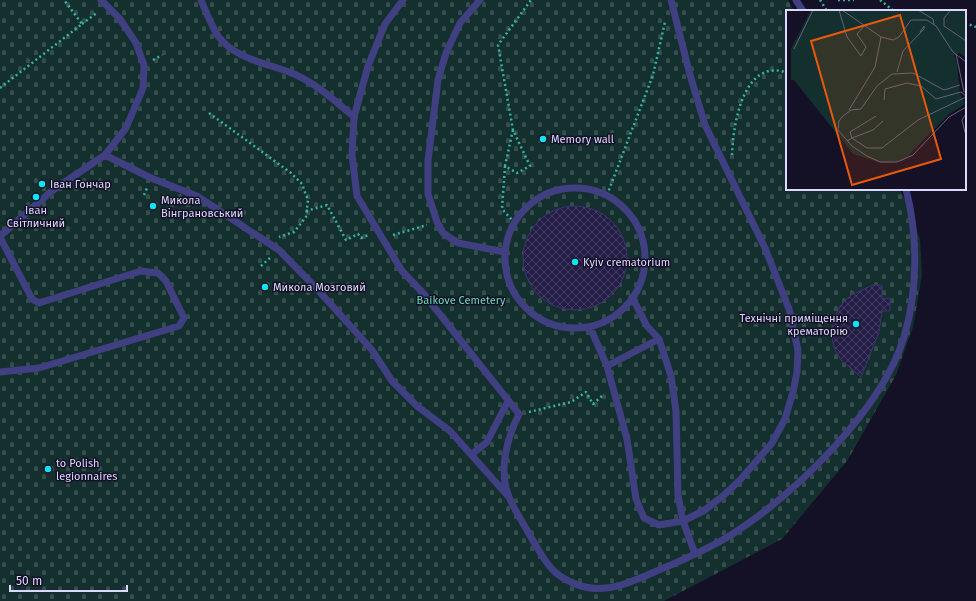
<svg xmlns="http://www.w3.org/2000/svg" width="976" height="601" viewBox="0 0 976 601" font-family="'Fira Sans',sans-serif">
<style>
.cemetery{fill:url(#cemetery-stones)}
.building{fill:url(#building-cross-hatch);stroke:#3b3270}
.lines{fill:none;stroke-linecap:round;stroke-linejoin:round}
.path{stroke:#37b2a5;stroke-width:2.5;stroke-dasharray:2 3;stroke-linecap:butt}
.lane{stroke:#3f3f82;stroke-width:7}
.poi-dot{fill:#10e4f1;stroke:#141126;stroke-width:1.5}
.labels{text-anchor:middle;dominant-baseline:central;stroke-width:3;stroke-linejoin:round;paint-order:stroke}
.poi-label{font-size:11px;fill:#dbd8fd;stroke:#141126;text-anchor:start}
.park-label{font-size:11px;fill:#68d9b8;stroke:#141126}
.inset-road{fill:none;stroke:#64617c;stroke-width:1}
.view{fill:#e8590c;fill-opacity:0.15;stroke:#e8590c;stroke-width:2}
.inset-edge{fill:none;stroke:#dbd8fd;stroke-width:2}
</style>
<defs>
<pattern id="cemetery-stones" width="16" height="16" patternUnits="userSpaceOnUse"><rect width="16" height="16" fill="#14302e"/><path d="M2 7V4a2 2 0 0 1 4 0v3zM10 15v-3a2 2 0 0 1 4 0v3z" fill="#364d4d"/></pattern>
<pattern id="building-cross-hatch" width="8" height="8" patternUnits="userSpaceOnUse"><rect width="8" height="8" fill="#241e46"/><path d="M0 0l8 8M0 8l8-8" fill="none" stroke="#433e62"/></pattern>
</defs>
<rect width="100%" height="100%" fill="#141126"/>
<path class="cemetery" d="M0,0H788L794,11H787V189H899L905,199L920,239L922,275L913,327L896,375L847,461L782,539L664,601H0Z"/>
<path class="building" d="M523 258a52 52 0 1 1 104 0a52 52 0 1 1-104 0Z
M873,285H882V299L890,298V311H882L879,332L861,377L841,360L834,348L831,331L834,318L841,305L851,295Z"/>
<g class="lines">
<path class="path" d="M820,0L827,11
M838,0H854
M880,0L894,11
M965,23L976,27
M82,24L98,12
M153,60L162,55
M0,88L82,24L64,0
M209,113L291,173L302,184L308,200L306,217L294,232L279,237
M513,130L505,166L517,173L530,166L513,130L498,45L531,0
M732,155C733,129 740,78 769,71C775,70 783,70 787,74
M505,166L502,209L514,222
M144,195L147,188
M607,195L653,75L665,22
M306,211L327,205L346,240L358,234L361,238L368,235
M393,235L427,225
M261,266L271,257
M529,412L571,402L586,392L593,404L603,395"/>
<path class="lane" d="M201,0C206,12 211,25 218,36C236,60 268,63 294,74C317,84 335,101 354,117
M403,0L385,24L368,66L354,117L352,155L357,196L402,271L423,293L519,414C507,438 498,471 509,497C513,507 519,516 524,525C531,537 544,562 554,571C561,578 575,585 585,587C614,594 645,575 671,565C691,556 712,547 731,535C795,494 882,410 904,337C918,290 918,236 906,189
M480,0L460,23L446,53L438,80L428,161V194L437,222L443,233L458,243L505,252
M796,0L803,11
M105,155L151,178L197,196L279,250L317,289L372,350L392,381L417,406L450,431L508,496
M505 258a70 70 0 1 1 140 0a70 70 0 1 1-140 0Z
M0,236L53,190L105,155L126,128L143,88L144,65L136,43L120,19L101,0
M0,237L32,299L39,303L141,271L158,273L166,281L184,318L179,326L39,368L0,372
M632,297L647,326L659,339L671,376L676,411L678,495L683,521L705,510L724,495L740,480L772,443L785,419L793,392L797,372L798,350L789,309L765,248L705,125L690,75L671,0
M590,327L607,366L627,439L636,499L644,518L659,525L683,521L695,554
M607,366L659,339
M472,454L487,442L508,401"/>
</g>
<g class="poi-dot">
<circle cx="543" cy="139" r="4"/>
<circle cx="42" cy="184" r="4"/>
<circle cx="36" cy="197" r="4"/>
<circle cx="153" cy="206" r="4"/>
<circle cx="575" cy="262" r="4"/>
<circle cx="265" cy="287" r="4"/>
<circle cx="856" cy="324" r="4"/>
<circle cx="48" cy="469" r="4"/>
</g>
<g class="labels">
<g class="poi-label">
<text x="551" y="139">Memory wall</text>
<text x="50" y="184">Іван Гончар</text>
<text x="161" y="200">Микола<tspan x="161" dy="13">Вінграновський</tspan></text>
<text x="36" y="210" text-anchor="middle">Іван<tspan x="36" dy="13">Світличний</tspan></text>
<text x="583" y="262">Kyiv crematorium</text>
<text x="273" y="287">Микола Мозговий</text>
<text x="848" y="318" text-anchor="end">Технічні приміщення<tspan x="848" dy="13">крематорію</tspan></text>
<text x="56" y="463">to Polish<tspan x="56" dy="13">legionnaires</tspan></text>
</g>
<g class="park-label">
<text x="461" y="300">Baikove Cemetery</text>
</g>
</g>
<g transform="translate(786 10)">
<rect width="180" height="180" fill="#141126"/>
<path d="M25,0H180V48L174,43L168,45L171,53L174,84L179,94L163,104L117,151L96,153L67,144L8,70H5V39Z" fill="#14302e"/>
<path class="inset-road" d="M53,0L61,27L75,46L80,37L71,24L79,15M56,0L95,27L107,30L113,27L125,10H141L150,16L167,42L180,52M132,0L147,9L148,14M165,0L158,8V16L180,31M8,39L27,0M170,44L178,82M111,62L117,41L138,19V16L134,22M174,75L158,80L127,63L106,64L91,76L75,99L65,100L57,106L53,111L52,120L66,136L81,146L94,152H111L127,145L163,107L180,97M98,90L99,79L121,73L135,76L150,89L175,82L180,86M63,100L89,57L95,27M180,104L176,110L180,126M97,111L87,120L66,128L81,138H96L132,110L180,87M61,131L66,128L64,122L90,106"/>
<path class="view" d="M114,5L155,149L66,175L25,31Z"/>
<rect width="180" height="180" class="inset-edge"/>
</g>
<path d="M10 585v6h117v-6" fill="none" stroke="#dbd8fd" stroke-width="2"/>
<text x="16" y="585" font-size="12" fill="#dbd8fd" stroke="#141126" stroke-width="3" paint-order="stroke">50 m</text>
</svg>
